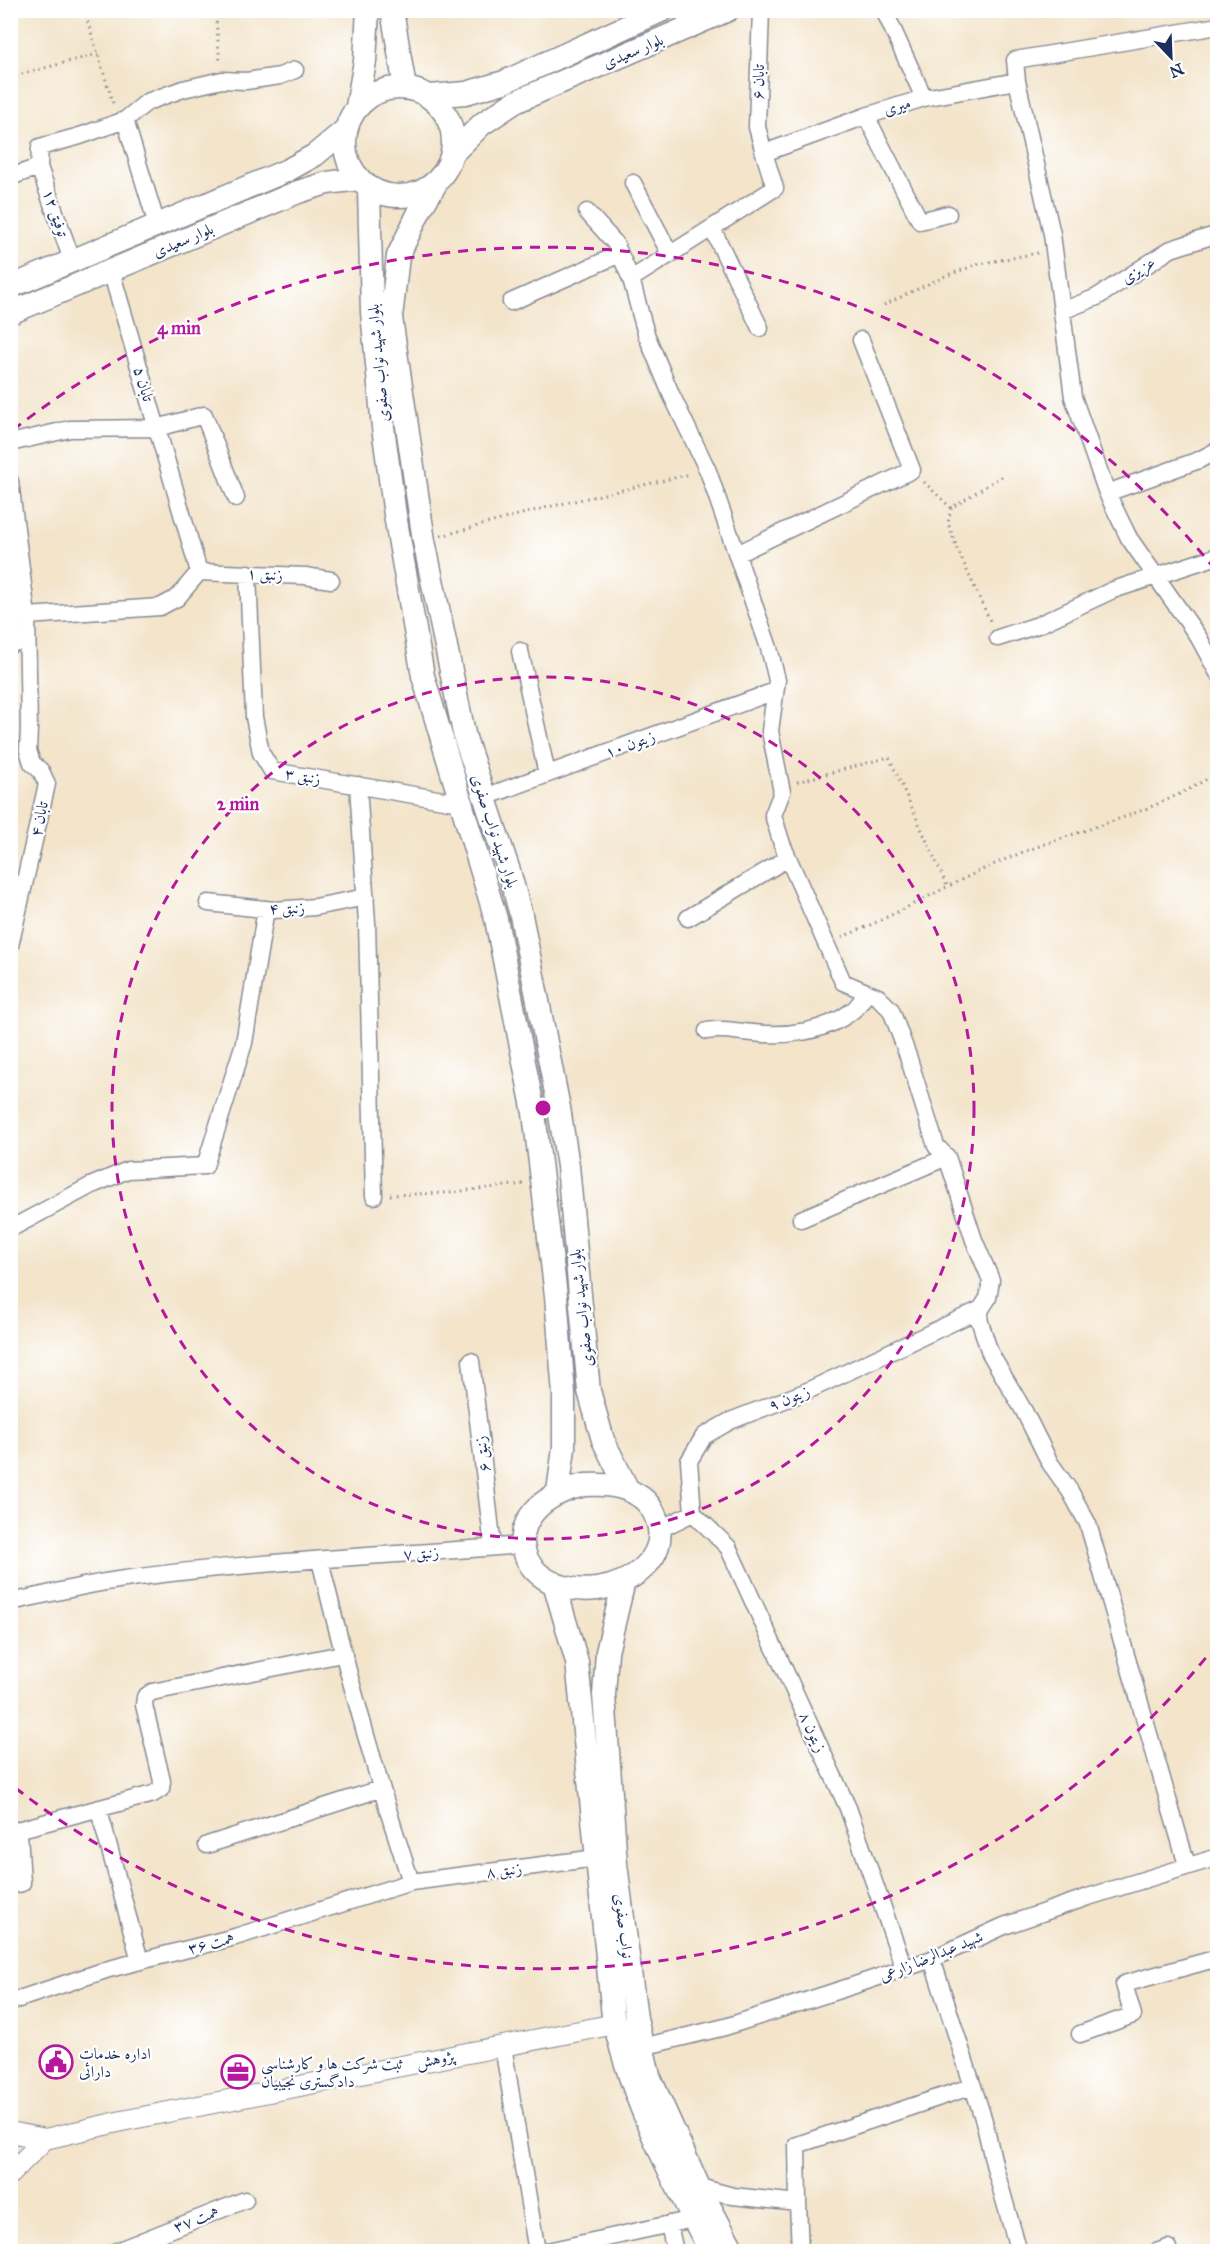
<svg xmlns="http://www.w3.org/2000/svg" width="1228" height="2262" viewBox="0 0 1228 2262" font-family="'IM FELL Great Primer',Amiri,serif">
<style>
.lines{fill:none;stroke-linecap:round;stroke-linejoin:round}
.minor-casing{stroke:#878a94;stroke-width:19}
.tertiary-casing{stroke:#878a94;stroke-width:22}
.secondary-casing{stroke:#878a94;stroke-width:25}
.path{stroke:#878a94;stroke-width:3;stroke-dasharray:1.5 4.5;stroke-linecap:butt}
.minor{stroke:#fff;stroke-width:16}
.tertiary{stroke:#fff;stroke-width:20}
.secondary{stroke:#fff;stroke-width:22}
.ring{fill:none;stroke:#b5179e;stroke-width:3;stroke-dasharray:10 8}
.labels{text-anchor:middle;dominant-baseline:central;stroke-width:4.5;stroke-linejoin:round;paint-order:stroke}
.street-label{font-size:16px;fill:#1b2f5e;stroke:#fff}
.poi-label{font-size:16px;fill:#1b2f5e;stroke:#fff;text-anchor:start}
.centre{fill:#b5179e;stroke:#fff;stroke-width:3}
.ring-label{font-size:18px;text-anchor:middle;font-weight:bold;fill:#b5179e;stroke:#fff;stroke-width:4.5;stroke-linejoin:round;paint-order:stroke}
</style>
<rect width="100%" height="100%" fill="#fff"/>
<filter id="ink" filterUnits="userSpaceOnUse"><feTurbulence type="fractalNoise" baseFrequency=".0167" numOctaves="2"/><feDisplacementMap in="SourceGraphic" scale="12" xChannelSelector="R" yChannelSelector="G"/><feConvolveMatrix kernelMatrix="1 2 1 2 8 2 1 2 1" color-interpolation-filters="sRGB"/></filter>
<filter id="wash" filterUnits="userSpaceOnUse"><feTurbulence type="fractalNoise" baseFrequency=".008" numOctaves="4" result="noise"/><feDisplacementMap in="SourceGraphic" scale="24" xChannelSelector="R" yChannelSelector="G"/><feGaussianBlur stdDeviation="1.35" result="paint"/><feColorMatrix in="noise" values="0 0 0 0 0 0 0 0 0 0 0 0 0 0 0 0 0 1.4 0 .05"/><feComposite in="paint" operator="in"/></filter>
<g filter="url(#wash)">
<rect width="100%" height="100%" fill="#f3e4ca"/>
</g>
<g filter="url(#ink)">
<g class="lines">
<g class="minor-casing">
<path id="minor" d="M761,10L757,127L764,153
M884,10L924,98
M1017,81L1052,234L1073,397L1107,493L1129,538L1199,638L1218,673
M866,116L920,221L948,214
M125,120L157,225
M39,167L72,260
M10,177L39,167L40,147L80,136L125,120L147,102L183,89L222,80L246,81L280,76L295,70
M633,183L670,254
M587,212L615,243L631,279L646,334L671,394L708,471L769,648L777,680L770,731L782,792L773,815L782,844L843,982L878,997L891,1010L908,1056L936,1146L947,1157L974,1240L991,1280L988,1298L981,1309L979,1319L990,1353L1024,1411L1050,1463L1070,1491L1088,1524L1187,1865
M712,228L760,328
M111,271L199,572
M631,279L775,188L764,153L866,116L924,98L1017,81L1015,60L1218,26
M511,302L620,254
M1062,311L1097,297L1171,249L1218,234
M10,443L70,429L157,428L204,415L236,498
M10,481L27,616L29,729L28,750L32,763L41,771L47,784L10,946
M1107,493L1199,460L1218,450
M737,554L912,470L861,340
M199,572L305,576L331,580
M248,573L254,717L261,753L272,771L461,803
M27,616L160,607L177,598L199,572
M998,638L1038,625L1113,590L1218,556
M10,645L27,637
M520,651L547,774
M358,785L367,923L374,1196
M485,797L775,691
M208,903L274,910L315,907L366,897
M688,918L788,858
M707,1031C724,1028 737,1032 753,1033C785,1037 826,1032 852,1011C858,1007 862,999 867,993
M801,1219L947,1157
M10,1229L90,1186L128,1170L205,1166L244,1043L266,909
M471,1361L493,1547
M693,1513L728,1547L848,1808L904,1968
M660,1529L693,1513L689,1461L704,1436L730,1421L805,1392L981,1309
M320,1560C346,1669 376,1776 411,1882
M10,1602C46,1595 82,1585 118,1580C252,1561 388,1556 523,1545
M99,1810L140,1961
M207,1845L380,1789
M10,1886L22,1883L19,1833L21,1829L153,1794L161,1789L162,1781L144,1705L145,1697L152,1692L342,1654
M932,1959L984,2121L995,2168L1019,2252
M10,2002L109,1969L235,1937L411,1882L597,1858
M1080,2034L1133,2015L1124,1984L1218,1958
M503,2046L537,2252
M642,2047L725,2027L855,1985L932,1959L1004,1926L1088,1897L1218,1857
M699,2187L733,2196L798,2203L797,2145L973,2086
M798,2203L800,2252
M669,2224L675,2252
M114,2252L245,2200
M543,2252L693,2219
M1156,2252L1168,2248"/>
</g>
<g class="tertiary-casing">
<path id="tertiary" d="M10,2132L45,2139L122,2121L615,2024
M10,2174L45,2139"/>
</g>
<g class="secondary-casing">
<path id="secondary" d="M392,10L405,88
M345 142a54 54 0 1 1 108 0a54 54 0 1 1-108 0Z
M429,96L466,93L504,82L663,10
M357,107L365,61L368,10
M452,154L482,124L515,102L728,10
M440,177L421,208L398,256L391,318L424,541L465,738L509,871L521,915L559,1108L568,1166L589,1391L603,1440L628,1490
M369,187L372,312L383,427L395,515L423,676L496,919L534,1113L556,1296L564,1394V1448L558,1492
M10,287L288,170L315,155L345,130
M10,313L298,192L327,183L359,179
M585,1485C605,1484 625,1485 642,1498C649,1503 654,1512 657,1520C670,1558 630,1585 597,1589C513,1598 489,1505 585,1485Z
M624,1581L607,1652L604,1695L616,1864L636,2018L649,2076L699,2187L734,2252
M554,1583L577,1662L613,2016C631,2099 671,2177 711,2252"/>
</g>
<path class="path" d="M84,10L114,106
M215,10L220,62
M10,77L98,54
M884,305L945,276L979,264L1038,253
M924,482L951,508L1002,476
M951,508L948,523L958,551L991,623
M441,536L544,508L691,474
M797,782L889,757L947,886
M842,937C900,914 953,881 1011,857C1081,828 1153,815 1218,772
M390,1195L443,1193L524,1184"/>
<use href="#minor" class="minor"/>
<use href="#tertiary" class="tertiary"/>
<use href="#secondary" class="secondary"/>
</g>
</g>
<g class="ring">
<circle cx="543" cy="1108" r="431"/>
<path d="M1217 1644A861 861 0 0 1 13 1786M13 430A861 861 0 0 1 1217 572"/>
</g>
<defs>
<g id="civic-ring" transform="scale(1.725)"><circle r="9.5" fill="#fff" stroke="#b5179e" stroke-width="1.5"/><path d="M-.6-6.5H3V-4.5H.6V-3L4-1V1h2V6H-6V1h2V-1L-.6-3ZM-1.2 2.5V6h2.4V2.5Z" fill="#b5179e"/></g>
<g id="office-ring" transform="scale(1.725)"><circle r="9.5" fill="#fff" stroke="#b5179e" stroke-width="1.5"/><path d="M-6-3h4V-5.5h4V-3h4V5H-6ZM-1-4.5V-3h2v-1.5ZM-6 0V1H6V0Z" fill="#b5179e"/></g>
</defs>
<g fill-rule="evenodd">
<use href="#civic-ring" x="56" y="2062"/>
<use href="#office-ring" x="238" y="2072"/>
</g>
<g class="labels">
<g class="street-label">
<text transform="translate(633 51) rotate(-23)">بلوار سعیدی</text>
<text transform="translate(758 82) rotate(-88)">تابان ۶</text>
<text transform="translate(897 106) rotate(-17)">میری</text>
<text transform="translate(56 213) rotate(71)">توفیق ۱۲</text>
<text transform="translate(183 240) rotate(-23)">بلوار سعیدی</text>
<text transform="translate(1138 270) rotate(-32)">عزیزی</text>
<text transform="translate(378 363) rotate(-95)">بلوار شهید نواب صفوی</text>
<text transform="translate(144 384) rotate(74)">تابان ۵</text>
<text transform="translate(265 574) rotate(3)">زنبق ۱</text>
<text transform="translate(630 744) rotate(-20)">زیتون ۱۰</text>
<text transform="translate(303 776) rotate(9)">زنبق ۳</text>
<text transform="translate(39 819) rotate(-78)">تابان ۴</text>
<text transform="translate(495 831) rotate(72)">بلوار شهید نواب صفوی</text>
<text transform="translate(287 908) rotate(-2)">زنبق ۴</text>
<text transform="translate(581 1308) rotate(-96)">بلوار شهید نواب صفوی</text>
<text transform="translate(789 1398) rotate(-22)">زیتون ۹</text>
<text transform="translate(482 1454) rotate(-97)">زنبق ۶</text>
<text transform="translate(421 1553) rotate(-4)">زنبق ۷</text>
<text transform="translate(813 1732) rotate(65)">زیتون ۸</text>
<text transform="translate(504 1870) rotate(-7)">زنبق ۸</text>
<text transform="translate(624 1926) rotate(83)">نواب صفوی</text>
<text transform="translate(211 1943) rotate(-14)">همت ۳۶</text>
<text transform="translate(931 1956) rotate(-22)">شهید عبدالرضا زارعی</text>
<text transform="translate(435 2059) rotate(-11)">پژوهش</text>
<text transform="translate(196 2219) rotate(-21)">همت ۳۷</text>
</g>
<g class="poi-label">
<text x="79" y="2053">اداره خدمات<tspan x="79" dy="18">دارائی</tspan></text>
<text x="261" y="2063">ثبت شرکت ها و کارشناسی<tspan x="261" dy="18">دادگستری نجیبیان</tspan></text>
</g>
</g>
<circle cx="543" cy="1108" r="9" class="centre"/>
<g class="ring-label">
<text x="179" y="334">4 min</text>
<text x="238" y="810">2 min</text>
</g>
<rect width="1228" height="2262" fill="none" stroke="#fff" stroke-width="36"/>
<g transform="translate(1171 57) rotate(157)" stroke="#ffffff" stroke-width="4.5" paint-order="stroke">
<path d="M0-4.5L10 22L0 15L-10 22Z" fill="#1b2f5e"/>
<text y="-9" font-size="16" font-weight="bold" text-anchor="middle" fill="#1b2f5e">N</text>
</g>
</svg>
